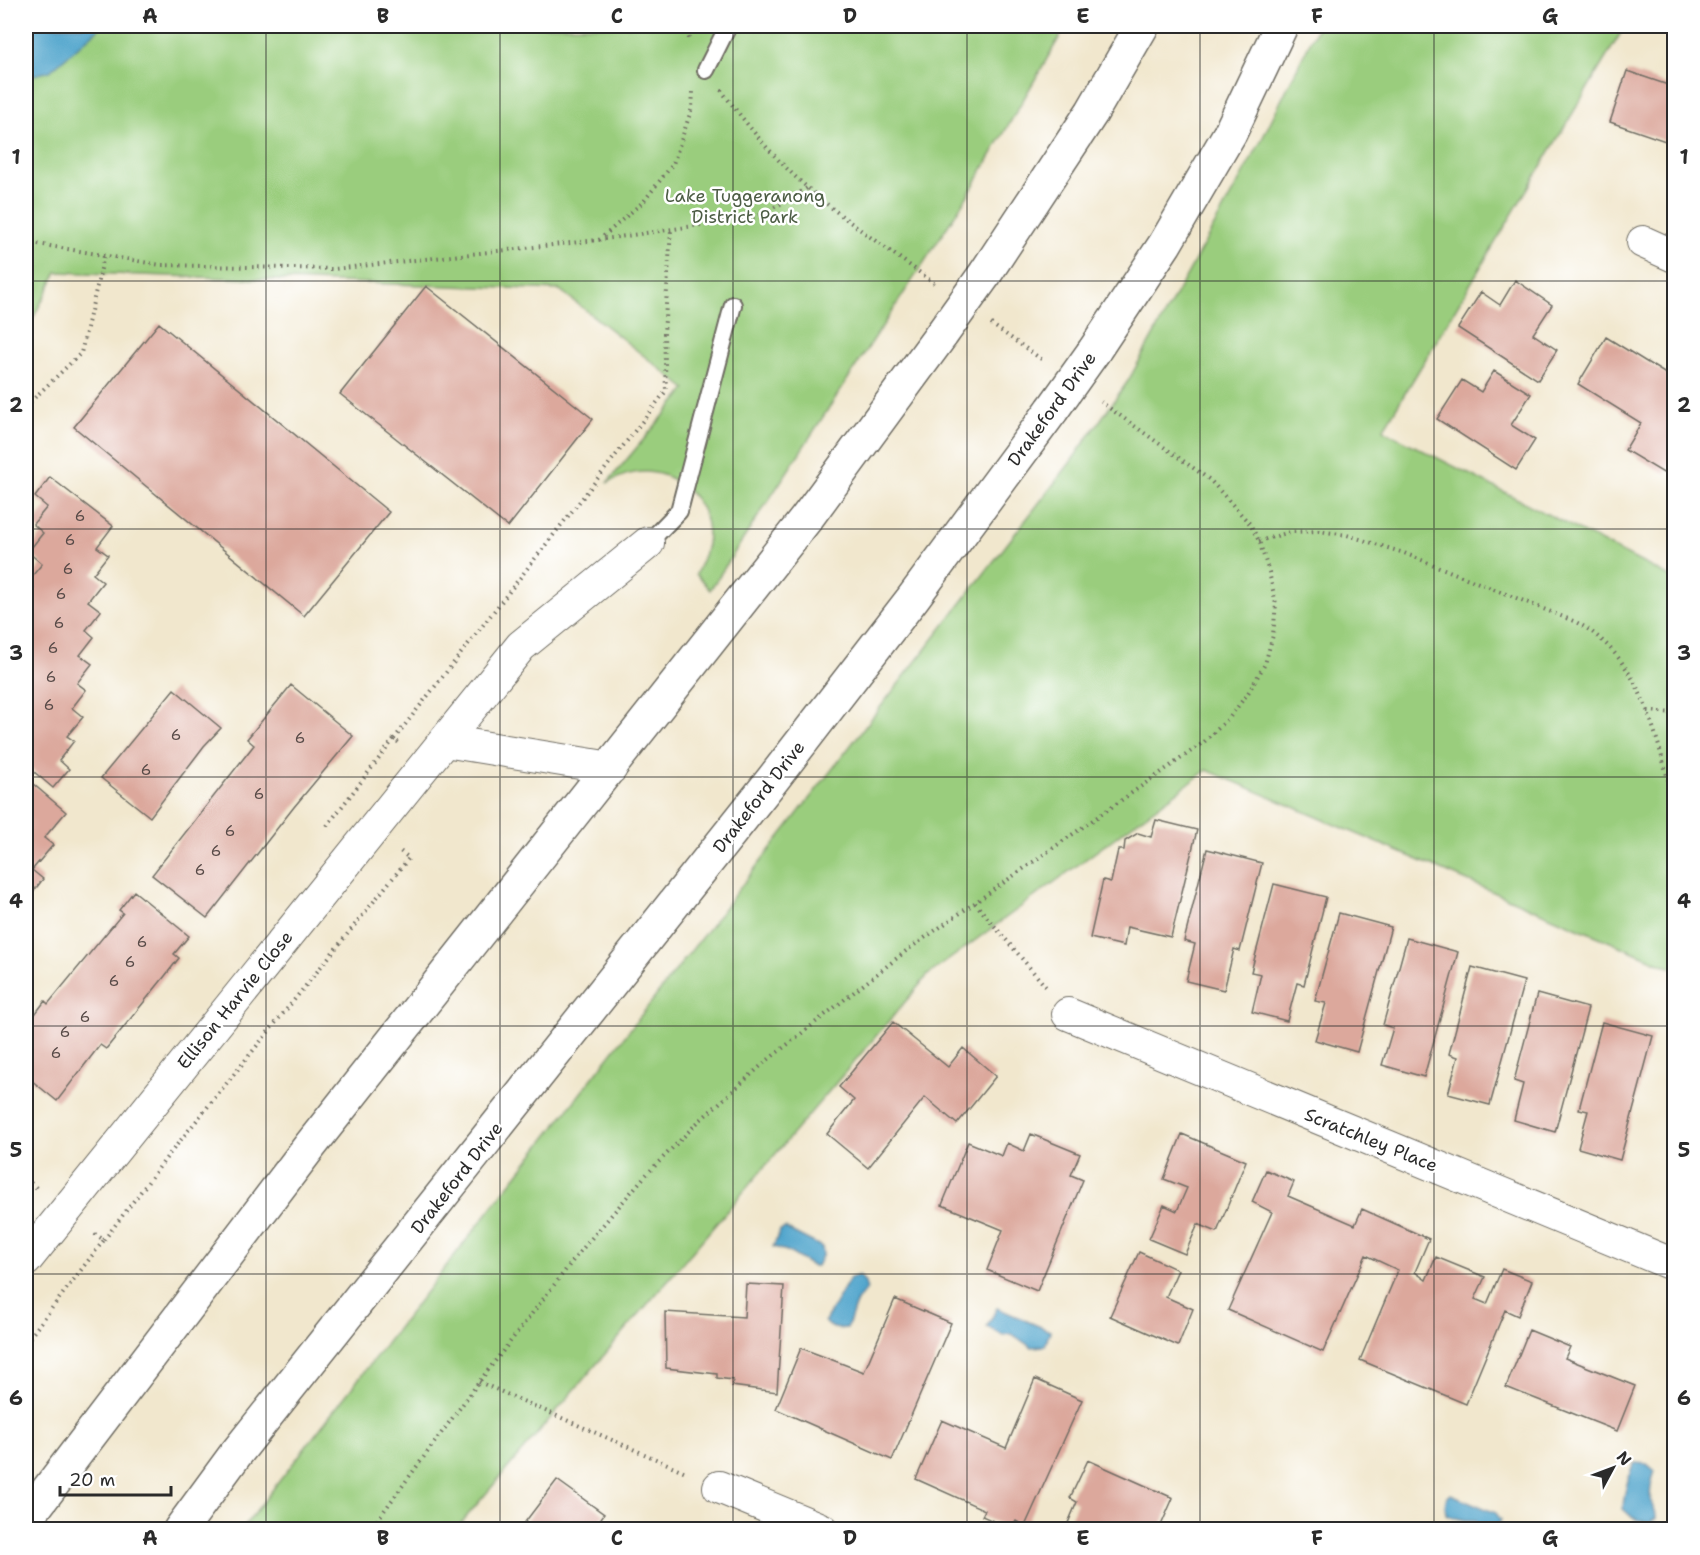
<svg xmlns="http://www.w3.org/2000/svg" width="1700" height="1555" viewBox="0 0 1700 1555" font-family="'Shantell Sans',sans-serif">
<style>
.green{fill:#9acd7d;stroke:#627c54;stroke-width:1.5}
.water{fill:#51a5cc;stroke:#3e687c;stroke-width:1.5}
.building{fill:#dca89c}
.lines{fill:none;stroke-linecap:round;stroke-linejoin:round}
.service-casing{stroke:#706d64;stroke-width:20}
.minor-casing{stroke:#706d64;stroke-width:34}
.trunk-casing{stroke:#706d64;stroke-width:36}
.path{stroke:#706d64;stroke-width:4;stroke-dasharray:1.5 4.5;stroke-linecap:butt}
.service{stroke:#fff;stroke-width:16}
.minor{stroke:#fff;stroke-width:32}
.trunk{stroke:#fff;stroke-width:33}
.trunk-bridge-casing{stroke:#706d64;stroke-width:36;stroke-linecap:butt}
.trunk-bridge{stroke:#fff;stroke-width:33}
.grid{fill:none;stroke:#2b2b2b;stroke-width:1.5;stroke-opacity:0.55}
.labels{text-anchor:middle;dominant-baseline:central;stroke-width:5;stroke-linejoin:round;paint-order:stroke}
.number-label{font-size:15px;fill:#574a47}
.park-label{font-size:18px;fill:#4c5c44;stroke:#fff}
.street-label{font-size:18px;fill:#2b2b2b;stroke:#fff}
.neatline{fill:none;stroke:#2b2b2b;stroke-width:2}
.grid-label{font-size:20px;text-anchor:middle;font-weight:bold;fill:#2b2b2b}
</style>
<rect width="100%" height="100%" fill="#fff"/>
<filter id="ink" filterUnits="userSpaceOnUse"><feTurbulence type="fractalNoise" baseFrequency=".0167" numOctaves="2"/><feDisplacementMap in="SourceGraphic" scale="12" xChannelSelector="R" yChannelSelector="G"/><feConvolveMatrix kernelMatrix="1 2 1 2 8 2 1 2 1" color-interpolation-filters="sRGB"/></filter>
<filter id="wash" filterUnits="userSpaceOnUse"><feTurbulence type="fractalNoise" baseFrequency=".008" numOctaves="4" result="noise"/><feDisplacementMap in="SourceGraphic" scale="24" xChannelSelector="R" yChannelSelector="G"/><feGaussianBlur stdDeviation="1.35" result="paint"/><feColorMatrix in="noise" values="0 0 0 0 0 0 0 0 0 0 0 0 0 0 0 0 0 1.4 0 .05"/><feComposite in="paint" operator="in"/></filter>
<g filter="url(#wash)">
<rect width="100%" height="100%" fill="#f1e7cd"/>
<path class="green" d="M26,26H1066L968,195L710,590L696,574C702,561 708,549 708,534C707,502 679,474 647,472C632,471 619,477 607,483L686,389L560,290L57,272L26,332Z
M1318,26H1625L1383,430L1674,579V969L1207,770L928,975L456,1529H242L1070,463L1128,381L1260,143Z"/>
<path class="water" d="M26,26H102L50,71L26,77Z
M785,1228L822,1247L823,1254L817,1266H812L787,1251L773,1247L780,1230Z
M859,1275L865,1282L867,1290C852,1302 855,1312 847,1328C838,1329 831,1330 825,1321L850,1278Z
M997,1308L1050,1331L1045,1346L1031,1347L1012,1334L1002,1335L987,1327Z
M1635,1463L1647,1464L1655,1471C1652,1479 1649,1492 1651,1500C1653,1508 1657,1510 1656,1519L1649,1523L1633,1518L1623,1509C1623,1499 1629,1470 1635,1463Z
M1451,1494L1496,1513L1501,1520L1495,1529C1485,1530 1480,1529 1476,1520C1464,1521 1456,1519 1446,1514C1445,1506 1444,1499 1451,1494Z"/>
<g id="blocks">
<path class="building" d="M1627,71L1674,87V144L1610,122Z
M1515,280L1552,305L1533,334L1557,350L1538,380L1458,328L1481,292L1500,305Z
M426,286L593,419L508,527L340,394Z
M159,323L389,512L304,616L74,427Z
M1606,337L1674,379V458L1665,474L1625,450L1641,423L1578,384Z
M1494,371L1531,394L1511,425L1535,440L1516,470L1437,419L1462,380L1481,392Z
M50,477L113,526L97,547L108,555L93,574L103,582L88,601L101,611L86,630L94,637L80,655L92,664L77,683L86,690L72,708L83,717L67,736L74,741L59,760L69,769L53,788L26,765V623L31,616L26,611V598L34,588L28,581L42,564L28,552L43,533L33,524L47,507L35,497Z
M291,685L353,736L294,807L207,918L152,875L254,745L247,739Z
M174,689L221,728L204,746L150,817L101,778Z
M26,778L66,812L44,838L53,845L32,870L43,879L26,901Z
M1156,820L1197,830L1171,937L1127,927L1124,946L1090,938L1103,880L1111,882L1118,850H1124L1125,841L1138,833L1151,837Z
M1207,849L1262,863L1240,951L1234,949L1224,990L1186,981L1195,944L1184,941Z
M1274,884L1326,897L1304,985L1297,983L1287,1021L1252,1012L1261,974L1251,972Z
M134,891L189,936L174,954L179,958L165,976L106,1049L100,1045L57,1101L26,1076V1026L45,1001L48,1004L123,913L119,910Z
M1339,913L1391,927L1357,1052L1315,1040L1326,1003L1315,1001Z
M1407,938L1458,952L1424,1077L1382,1065L1393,1028L1383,1025Z
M1472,967L1524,981L1490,1105L1448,1094L1458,1057L1449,1054Z
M1537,994L1588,1008L1555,1132L1514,1120L1523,1084L1514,1081Z
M893,1022L948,1067L963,1048L996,1076L957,1124L925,1097L868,1168L827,1134L854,1100L839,1087Z
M1602,1022L1653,1036L1620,1160L1578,1148L1588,1111L1579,1109Z
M1031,1134L1080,1154L1071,1175L1083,1180L1037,1291L987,1270L1003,1230L942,1205L968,1142L1002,1156L1007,1143L1024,1151Z
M1182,1134L1246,1161L1217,1232L1198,1224L1185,1254L1149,1239L1164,1205L1177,1211L1187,1188L1164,1179Z
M1266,1170L1294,1182L1288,1196L1355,1225L1362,1209L1429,1239L1415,1272L1426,1280L1436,1257L1485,1277L1475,1299L1487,1304L1502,1269L1532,1281L1518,1316L1505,1310L1466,1404L1360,1360L1398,1270L1366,1255L1323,1352L1228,1310L1272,1212L1252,1202Z
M1139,1252L1178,1270L1166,1297L1193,1309L1178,1346L1110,1316Z
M746,1284L784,1286L777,1392L732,1386L733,1380L717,1378V1374L666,1368L665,1312L744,1317Z
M895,1299L951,1323L892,1460L776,1409L801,1348L864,1372Z
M1529,1330L1570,1347L1565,1358L1635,1386L1617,1431L1506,1387Z
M1035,1379L1082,1400L1025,1526L1016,1521L1011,1529L982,1516L985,1510L916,1479L942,1420L1006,1448Z
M1088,1460L1173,1498L1159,1530H1065L1077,1502L1070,1498Z
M557,1480L604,1514L597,1524L604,1530H519Z"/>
</g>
</g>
<g filter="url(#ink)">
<use href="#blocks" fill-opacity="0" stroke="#706d64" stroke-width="1.5"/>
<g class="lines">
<g class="service-casing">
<path id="service" d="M706,70L728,26
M648,543L679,511L733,305"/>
</g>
<g class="minor-casing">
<path id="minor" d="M1643,242L1674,256
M445,741L611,768
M1068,1014L1674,1265
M26,1260L521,646L648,543
M719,1487L823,1530"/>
</g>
<g class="trunk-casing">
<path id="trunk" d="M985,274L1092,112L1142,26
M1094,351L1165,244L1230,133L1281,26
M26,1519L310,1146L806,519L942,334
M180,1530L235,1455L773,779L913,598L1052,410"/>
</g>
<path class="path" d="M684,26L690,41
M721,90C747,125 775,160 809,189C848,223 892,252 934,283
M599,240L644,201L673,164L692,108L693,92
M26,242L161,265L334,269L598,240L756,217L784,202L807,188
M991,324L1044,361
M26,406L81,353L104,256
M1259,541L1290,532L1319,531L1347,535L1404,553L1576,622C1643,658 1655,735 1674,801
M1648,711L1674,713
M394,739L666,391L664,334L671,230
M327,826L394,739L399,743
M975,903L1046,987
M26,1179L39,1190
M104,1240L167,1157L409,858L400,851
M26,1342L104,1240L92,1232
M479,1382L688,1473
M370,1530L479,1382L578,1254L645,1176L698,1122L764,1063L906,951L1203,743L1230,717L1248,693L1265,664L1273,635L1276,604L1269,572L1259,541L1250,524L1210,480L1101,402"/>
<use href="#service" class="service"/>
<use href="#minor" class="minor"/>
<use href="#trunk" class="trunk"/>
<g class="trunk-bridge-casing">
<path id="trunk-bridge" d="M942,334L985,274
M1052,410L1094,351"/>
</g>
<use href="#trunk-bridge" class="trunk-bridge"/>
</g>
</g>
<path class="grid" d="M266,26V1530M500,26V1530M733,26V1530M967,26V1530M1200,26V1530M1434,26V1530M26,281H1674M26,529H1674M26,777H1674M26,1026H1674M26,1274H1674"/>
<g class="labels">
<g class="number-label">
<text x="80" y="516">6</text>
<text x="70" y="540">6</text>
<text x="68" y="569">6</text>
<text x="61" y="594">6</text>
<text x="59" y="623">6</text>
<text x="53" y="648">6</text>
<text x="51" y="677">6</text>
<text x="49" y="705">6</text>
<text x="176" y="735">6</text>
<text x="300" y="738">6</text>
<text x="146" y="770">6</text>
<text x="259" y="794">6</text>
<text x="230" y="831">6</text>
<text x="216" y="851">6</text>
<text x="200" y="870">6</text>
<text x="142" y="942">6</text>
<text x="130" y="962">6</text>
<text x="114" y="981">6</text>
<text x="85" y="1017">6</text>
<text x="65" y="1032">6</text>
<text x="56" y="1053">6</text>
</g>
<g class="park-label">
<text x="745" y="196">Lake Tuggeranong<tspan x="745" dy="21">District Park</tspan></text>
</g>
<g class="street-label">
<text transform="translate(1052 409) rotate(-54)">Drakeford Drive</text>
<text transform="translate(759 797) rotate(-52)">Drakeford Drive</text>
<text transform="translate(235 1000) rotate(-51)">Ellison Harvie Close</text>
<text transform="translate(1371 1140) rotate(22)">Scratchley Place</text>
<text transform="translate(457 1178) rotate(-52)">Drakeford Drive</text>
</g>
</g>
<rect width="1700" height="1555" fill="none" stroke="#fff" stroke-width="66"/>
<g transform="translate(1613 1468) rotate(49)" stroke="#ffffff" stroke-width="4.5" paint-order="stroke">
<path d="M0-4.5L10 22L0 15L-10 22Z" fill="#2b2b2b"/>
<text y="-9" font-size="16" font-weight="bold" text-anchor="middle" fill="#2b2b2b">N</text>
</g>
<path d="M60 1486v9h111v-9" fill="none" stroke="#2b2b2b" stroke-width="3"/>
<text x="69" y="1486" font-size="18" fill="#2b2b2b" stroke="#ffffff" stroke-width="4.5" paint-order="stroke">20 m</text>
<rect x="33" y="33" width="1634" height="1489" class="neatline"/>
<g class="grid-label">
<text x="150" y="23">A</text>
<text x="383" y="23">B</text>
<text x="617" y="23">C</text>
<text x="850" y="23">D</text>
<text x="1083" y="23">E</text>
<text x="1317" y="23">F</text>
<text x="1550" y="23">G</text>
<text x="16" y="164">1</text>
<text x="1684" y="164">1</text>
<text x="16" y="412">2</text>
<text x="1684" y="412">2</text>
<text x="16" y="660">3</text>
<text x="1684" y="660">3</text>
<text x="16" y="908">4</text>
<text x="1684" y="908">4</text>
<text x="16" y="1157">5</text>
<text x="1684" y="1157">5</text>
<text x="16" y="1405">6</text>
<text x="1684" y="1405">6</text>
<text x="150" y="1545">A</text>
<text x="383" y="1545">B</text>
<text x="617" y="1545">C</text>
<text x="850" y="1545">D</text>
<text x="1083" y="1545">E</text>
<text x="1317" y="1545">F</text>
<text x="1550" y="1545">G</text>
</g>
</svg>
